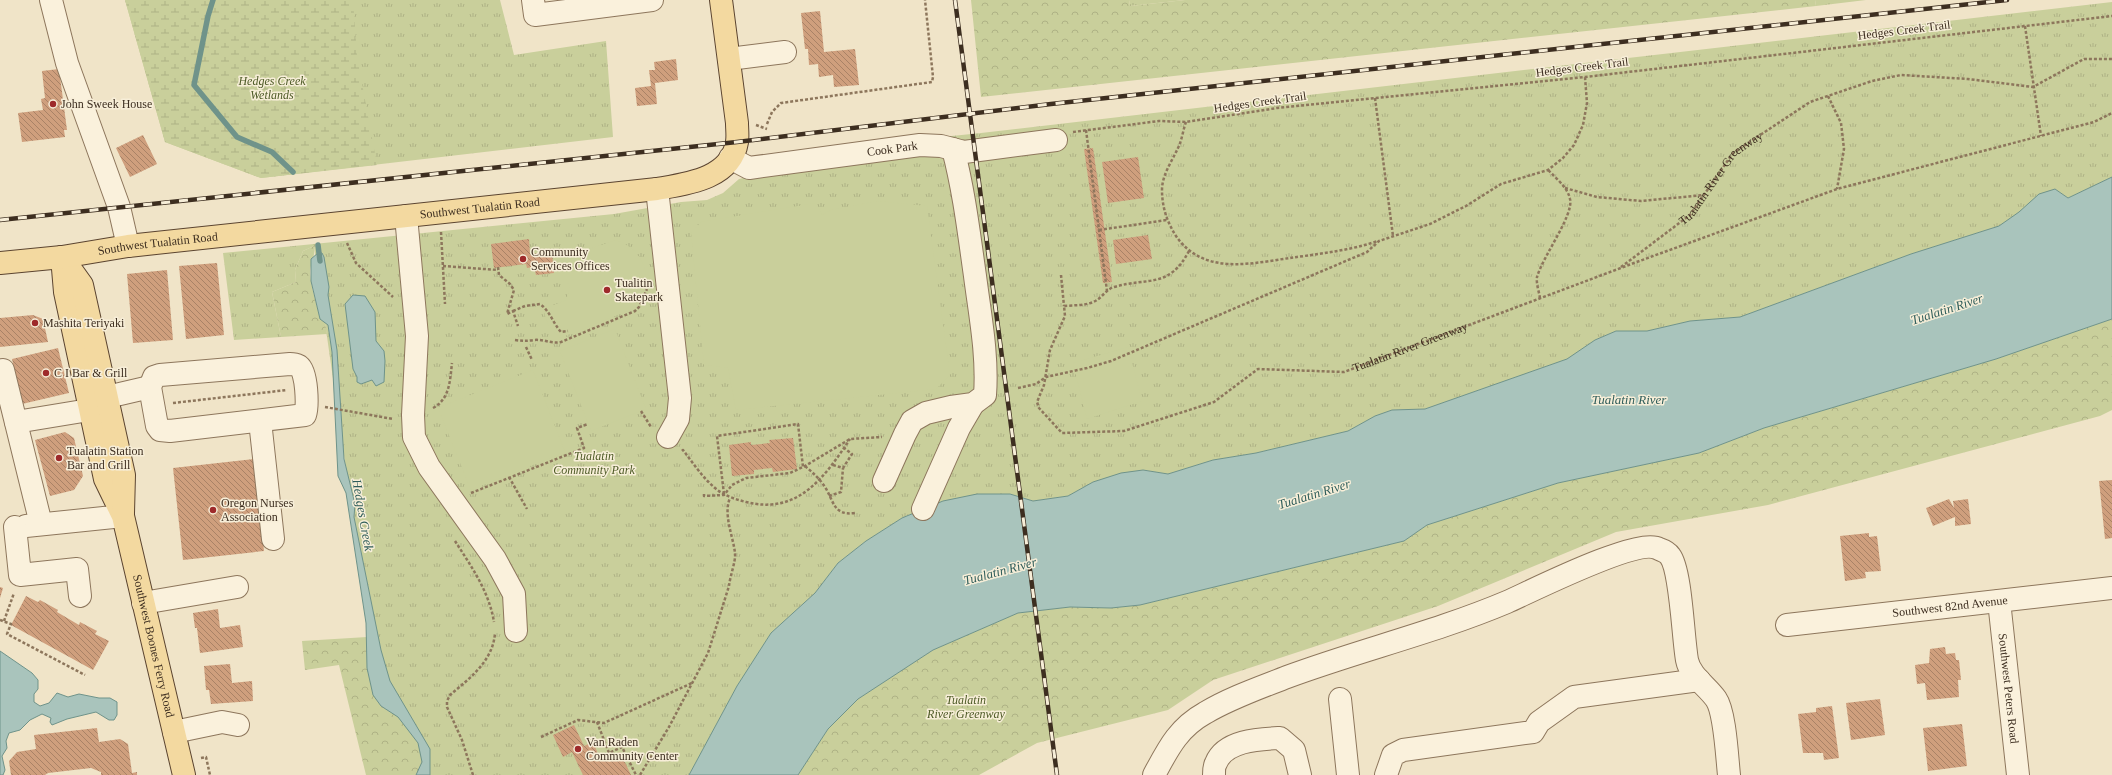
<svg xmlns="http://www.w3.org/2000/svg" width="2112" height="775" viewBox="0 0 2112 775" font-family="Georgia,serif">
<style>
.grass{fill:url(#grass-tufts)}
.forest{fill:url(#forest-crowns)}
.wetland{fill:url(#wetland-marsh)}
.garden{fill:#c9cf9b}
.water{fill:#a9c4bc;stroke:#6f938a}
.lines{fill:none;stroke-linecap:round;stroke-linejoin:round}
.stream{stroke:#6f938a;stroke-width:5.5}
.building{fill:url(#building-back-hatch)}
.minor-casing{stroke:#8d765c;stroke-width:24}
.major-casing{stroke:#5b4430;stroke-width:24}
.path{stroke:#8d765c;stroke-width:2.5;stroke-dasharray:3 2;stroke-linecap:butt}
.minor{stroke:#faf1dc;stroke-width:22}
.major{stroke:#f3d9a0;stroke-width:22}
.rail-casing{stroke:#3d2e20;stroke-width:4.5}
.rail{stroke:#f7eed8;stroke-width:3;stroke-dasharray:9;stroke-linecap:butt}
.poi-dot{fill:#9e2a2b;stroke:#f7eed8;stroke-width:1.5}
.labels{text-anchor:middle;dominant-baseline:central;stroke-width:3;stroke-linejoin:round;paint-order:stroke}
.street-label{font-size:12px;fill:#3d2e20;stroke:#f7eed8}
.park-label{font-size:12px;font-style:italic;fill:#4d5a26;stroke:#f7eed8}
.poi-label{font-size:12px;fill:#3d2e20;stroke:#f7eed8;text-anchor:start}
.water-label{font-size:13px;font-style:italic;fill:#2f5d5a;stroke:#f7eed8}
</style>
<defs>
<pattern id="grass-tufts" width="24" height="20" patternUnits="userSpaceOnUse"><rect width="24" height="20" fill="#c9cf9b"/><path d="M3 7l-1-3M5 7V3M7 7l1-3M15 17l-1-3M17 17v-4M19 17l1-3" fill="none" stroke="#aeb285"/></pattern>
<pattern id="forest-crowns" width="20" height="18" patternUnits="userSpaceOnUse"><rect width="20" height="18" fill="#c9cf9b"/><path d="M2 6a3 3 0 1 1 6 0M12 15a3 3 0 1 1 6 0" fill="none" stroke="#aeb285"/></pattern>
<pattern id="wetland-marsh" width="20" height="14" patternUnits="userSpaceOnUse"><rect width="20" height="14" fill="#c9cf9b"/><path d="M1 5h8M5 5V1M11 12h8M15 12V8" fill="none" stroke="#aeb285"/></pattern>
<pattern id="building-back-hatch" width="6" height="6" patternUnits="userSpaceOnUse"><rect width="6" height="6" fill="#cf9f7d"/><path d="M-1 5l2 2M0 0l6 6M5-1l2 2" fill="none" stroke="#a98266"/></pattern>
</defs>
<rect width="100%" height="100%" fill="#f0e4c8"/>
<path class="grass" d="M125,0H500L514,55L606,41L613,137L261,178L165,142Z
M1129,0H1185L1130,6Z
M1815,0H1866L1816,6Z
M2112,2V177L2068,198L2055,189L1999,226L1911,254L1740,317L1690,321L1647,331H1616L1595,340L1568,359L1425,409L1392,410L1375,416L1348,431L1256,453L1213,460L1168,474L1143,470L1093,482L1068,496L1033,501L1010,494L943,501L902,518L866,541L838,563L815,593L771,633L737,686L689,775H401L358,553L314,246L303,251L295,270L296,282L272,292L281,337L234,340L223,253L614,214L681,202L707,200L723,193L739,179L752,176L766,155L981,133Z"/>
<path class="forest" d="M971,0H1129L1130,6L1185,0H1815L1816,6L981,97Z
M314,246C316,256 310,263 310,273C311,288 317,304 320,319L325,322L327,334L281,337L272,292L296,282L295,270L303,251Z
M2112,319V410L2100,416L1768,505L1616,532L1438,606L1213,680L1168,710L1037,743L979,775H798L828,729L858,699L933,650L1018,613L1070,607L1111,608L1140,605L1404,541L1427,525L1558,483L1699,453L1764,428L1996,359Z
M367,637V668L381,706L398,716L418,743L421,750L422,762L416,775H366L339,665L305,670L302,641Z"/>
<path class="wetland" d="M125,0H353L357,56L377,165L261,178L165,142Z"/>
<path class="garden" d="M878,201L927,206L950,375L936,389L736,410L728,368L704,365L691,233L701,222L816,203L822,215L831,210Z
M616,240C647,251 655,282 635,308L560,338C549,328 544,320 544,305L549,307L566,300L570,288C566,277 555,268 569,256Z
M615,329L646,409L591,431L560,351Z
M1128,347L1142,401L1087,419L1073,363Z
M533,370L565,452L471,490L438,408Z"/>
<path class="water" d="M2112,177V319L1996,359L1764,428L1699,453L1558,483L1427,525L1404,541L1140,605L1111,608L1070,607L1018,613L933,650L858,699L828,729L798,775H689L737,686L771,633L815,593L838,563L866,541L902,518L943,501L977,494H1010L1033,501L1068,496L1093,482L1121,473L1143,470L1168,474L1213,460L1256,453L1348,431L1375,416L1392,410L1425,409L1567,359L1595,340L1616,331H1647L1690,321L1740,317L1911,254L1999,226L2019,212L2039,194L2055,189L2068,198Z
M318,253H322L324,257L329,287L328,295L337,350L344,459L355,504L354,517L381,650L390,681L430,749V775H416L422,762L418,743L398,717L381,706L373,695L367,668L366,623L346,493L338,476L332,352L328,325L320,319L311,281V259Z
M353,295L365,296L375,312L376,341L384,351L385,361L384,382L376,386L372,380L361,384L357,382V377L353,369L345,304Z
M0,651L32,673L38,680V689L34,694V702L40,706L49,703L57,693L68,697L79,694L99,698H110L117,702V715L114,720H109L96,712L67,719L52,725L50,722L51,718L42,714L30,720L20,730L9,733L6,741L7,748L2,756L5,770L3,775H0Z"/>
<g class="lines">
<path class="stream" d="M213,0L208,16L194,85L237,137L272,152L293,172
M318,245L320,261"/>
</g>
<path class="building" d="M820,11L824,52L855,49L859,85L834,87L833,75L819,77L818,64L809,65L808,49H805L801,13Z
M676,59L678,80L655,83L657,104L637,106L635,88L651,86L649,70H655L654,62Z
M59,69L67,130H64L65,137L22,142L18,113L43,110L41,99L45,98L42,71Z
M143,135L157,164L130,177L116,148Z
M1093,148L1112,282L1103,283L1084,149Z
M1138,157L1144,198L1108,203L1102,162Z
M1148,235L1152,259L1116,264L1113,240Z
M529,239L530,254L552,252L554,273L536,275L534,267L527,268L526,264L494,268L491,244Z
M217,263L224,335L186,339L179,266Z
M167,270L173,340L133,343L127,274Z
M33,315L43,319L48,342L0,347V318Z
M58,348L69,393L22,404L12,359Z
M65,432L74,438L83,476L74,490L50,496L35,440Z
M793,438L797,469L773,472L772,468L754,470V474L732,476L729,445L751,442V445L770,443L769,440Z
M254,459L264,551L183,560L173,468Z
M2112,480V538L2105,539L2099,481Z
M1949,499L1954,508L1953,501L1968,499L1971,524L1955,526V517L1933,526L1926,508Z
M1869,533V537L1877,536L1881,571L1865,572L1866,578L1845,581L1840,536Z
M0,587L3,588L0,598Z
M26,596L38,602L40,600L58,610L57,612L79,625L80,622L97,631L95,634L109,641L93,670L11,625Z
M218,609L220,628L240,625L243,647L200,653L197,628H195L193,613Z
M1945,647L1946,654L1955,653L1956,660H1959L1961,680H1958L1959,697L1927,700L1925,683L1917,684L1915,665L1929,663L1930,649Z
M230,664L232,683L252,681L253,701L211,704L209,690H206L204,666Z
M1880,699L1885,735L1851,740L1846,703Z
M1832,706L1839,758L1824,760L1823,753H1803L1798,714L1816,712V708Z
M1962,724L1967,766L1928,771L1923,728Z
M574,725L584,746L593,742L599,756L604,754L606,758L620,752L631,775H583L572,752L563,757L553,735Z
M97,728L99,742L120,739L128,744L132,773L137,772V775H101V772L91,768L48,773L45,775H11L9,761L17,752L36,749L34,735Z"/>
<g class="lines">
<g class="minor-casing">
<g id="minor">
<path d="M51,0L67,63L119,207L128,246"/>
<path d="M533,0L535,15L652,0"/>
<path d="M729,59L785,52"/>
<path id="s3" d="M730,158L749,168L920,145L941,146L964,152L1056,140"/>
<path d="M657,189L680,398L678,419L668,437"/>
<path d="M406,216L417,336L413,415L414,437L429,467L495,559L514,594L516,631"/>
<path d="M290,364C293,364 297,365 299,366C307,372 308,406 305,415L170,431L160,430L157,426L150,387L154,377L160,375Z"/>
<path d="M3,370L41,524"/>
<path d="M107,397L150,387"/>
<path d="M260,421L273,539"/>
<path d="M16,422L89,410"/>
<path d="M884,481L905,434L912,421L926,413L951,407L973,404L985,395C988,356 980,315 975,276C969,234 964,191 953,149"/>
<path d="M923,509L959,428L973,404"/>
<path d="M26,526L123,516"/>
<path d="M15,527L20,575L77,569L80,596"/>
<path id="s4" d="M1999,601L2018,775"/>
<path d="M143,603L237,587"/>
<path id="s5" d="M1787,625L2112,588"/>
<path d="M1340,699L1348,775"/>
<path d="M174,732L222,722L238,725"/>
<path d="M1154,775C1168,749 1178,728 1205,713C1230,698 1259,688 1287,677C1360,650 1436,632 1507,602C1532,591 1638,537 1659,549C1662,550 1668,553 1670,556C1681,570 1683,638 1687,660C1690,676 1707,686 1716,699C1725,712 1727,757 1729,775"/>
<path d="M1214,775C1214,771 1214,766 1216,763C1225,740 1260,739 1280,738L1294,750L1300,775"/>
<path d="M1386,775L1393,755L1403,750L1533,732L1539,722L1574,697L1699,680"/>
</g>
</g>
<g class="major-casing">
<g id="major">
<path id="s6" d="M62,257L65,292L105,479L123,516L184,775"/>
<path d="M62,257L82,285L124,475L123,513"/>
<path id="s7" d="M0,263L62,257L128,246L657,189C686,184 731,179 737,142C738,136 737,129 737,123L721,0"/>
</g>
</g>
<g class="path">
<path d="M2025,26L2041,136"/>
<path d="M1828,96L1841,123L1844,149L1837,189"/>
<path d="M1375,98L1393,236"/>
<path d="M1186,122C1183,130 1182,140 1178,148C1172,161 1162,175 1162,190C1162,207 1167,222 1176,236C1205,278 1256,262 1297,257C1325,253 1351,250 1378,241"/>
<path d="M767,124L772,112L781,103L932,82L933,77L925,0"/>
<path d="M756,125L767,129"/>
<path d="M1086,130L1107,291"/>
<path d="M1073,132L1159,121L1186,122L1277,108L1585,77L2112,16"/>
<path d="M1565,188L1597,197L1641,201L1704,195"/>
<path d="M1099,230L1167,220"/>
<path d="M441,232L445,304"/>
<path d="M347,243L356,263L393,297"/>
<path id="s1" d="M1189,251C1169,289 1148,277 1114,287C1107,289 1103,296 1097,300C1088,306 1074,305 1064,306L1065,316L1050,350L1044,385L1037,402L1039,408L1062,433L1124,431L1214,402L1258,369L1344,372L1634,263L1837,189L2094,122L2112,113"/>
<path d="M443,266L498,270"/>
<path d="M498,267L499,275L510,284L514,290L507,314L513,311L518,326"/>
<path id="s2" d="M1621,267L1690,215L1733,153L1810,102L1872,81L1901,75L1968,79L2033,87L2084,59H2112"/>
<path d="M1061,275L1064,306"/>
<path d="M1540,298C1539,292 1536,283 1537,277C1543,256 1574,215 1570,199C1568,188 1556,178 1548,170"/>
<path d="M513,311L525,306L540,304C550,311 553,323 561,332L568,331"/>
<path d="M515,340C522,341 527,341 534,340C544,339 551,344 561,342L635,311L639,307L647,289"/>
<path d="M526,347L532,360"/>
<path d="M1018,388L1036,384L1046,377L1087,368L1111,361L1367,252L1379,241L1430,224L1466,206L1501,184L1548,170L1563,158L1574,145L1583,125L1587,103L1585,77"/>
<path d="M173,403L287,390"/>
<path d="M325,407L393,419"/>
<path d="M433,408C450,399 450,380 452,363"/>
<path d="M641,411L651,427"/>
<path d="M682,451L683,450C693,463 703,478 715,488C724,496 735,499 746,502C798,515 824,478 850,439"/>
<path d="M833,465L843,468L852,454L844,448"/>
<path d="M805,466C813,473 820,479 825,487C834,501 833,516 855,513"/>
<path d="M509,477L527,509"/>
<path d="M471,493L584,448L577,428L588,424"/>
<path d="M704,494V496L724,495L732,485L746,478L790,473L805,466L850,439L882,437"/>
<path d="M724,494L717,436L798,424L803,467"/>
<path d="M829,496L841,492L843,468"/>
<path d="M455,541C471,566 489,591 494,622"/>
<path d="M0,620L11,624L7,634L85,675"/>
<path d="M4,621L14,593"/>
<path d="M597,722L609,753L622,747L636,775"/>
<path d="M541,737L578,720L604,723L692,683"/>
<path d="M201,758L206,757L210,775"/>
<path d="M473,775L462,740L447,707V701L450,695C470,678 493,661 495,633"/>
<path d="M640,775L669,727L708,653L729,586C730,576 736,561 735,553C733,536 723,514 730,498"/>
</g>
<use href="#minor" class="minor"/>
<use href="#major" class="major"/>
<g class="rail-casing">
<path id="rail" d="M955,0L1057,775
M0,220L737,142L1051,104L2007,0"/>
</g>
<use href="#rail" class="rail"/>
</g>
<g class="poi-dot">
<circle cx="53" cy="104" r="4"/>
<circle cx="523" cy="259" r="4"/>
<circle cx="607" cy="290" r="4"/>
<circle cx="35" cy="323" r="4"/>
<circle cx="46" cy="373" r="4"/>
<circle cx="59" cy="458" r="4"/>
<circle cx="213" cy="510" r="4"/>
<circle cx="578" cy="749" r="4"/>
</g>
<g class="labels">
<g class="street-label">
<text transform="translate(1904 30) rotate(-7)">Hedges Creek Trail</text>
<text transform="translate(1582 67) rotate(-7)">Hedges Creek Trail</text>
<text transform="translate(1260 102) rotate(-8)">Hedges Creek Trail</text>
<text stroke="none"><textPath href="#s3" startOffset="166">Cook Park</textPath></text>
<text stroke="none"><textPath href="#s2" startOffset="135">Tualatin River Greenway</textPath></text>
<text stroke="none"><textPath href="#s7" startOffset="483">Southwest Tualatin Road</textPath></text>
<text stroke="none"><textPath href="#s7" startOffset="159">Southwest Tualatin Road</textPath></text>
<text stroke="none"><textPath href="#s1" startOffset="653">Tualatin River Greenway</textPath></text>
<text stroke="none"><textPath href="#s5" startOffset="164">Southwest 82nd Avenue</textPath></text>
<text stroke="none"><textPath href="#s6" startOffset="401">Southwest Boones Ferry Road</textPath></text>
<text stroke="none"><textPath href="#s4" startOffset="88">Southwest Peters Road</textPath></text>
</g>
<g class="park-label">
<text x="272" y="81">Hedges Creek<tspan x="272" dy="14">Wetlands</tspan></text>
<text x="594" y="456">Tualatin<tspan x="594" dy="14">Community Park</tspan></text>
<text x="966" y="700">Tualatin<tspan x="966" dy="14">River Greenway</tspan></text>
</g>
<g class="poi-label">
<text x="61" y="104">John Sweek House</text>
<text x="531" y="252">Community<tspan x="531" dy="14">Services Offices</tspan></text>
<text x="615" y="283">Tualitin<tspan x="615" dy="14">Skatepark</tspan></text>
<text x="43" y="323">Mashita Teriyaki</text>
<text x="54" y="373">C I Bar &amp; Grill</text>
<text x="67" y="451">Tualatin Station<tspan x="67" dy="14">Bar and Grill</tspan></text>
<text x="221" y="503">Oregon Nurses<tspan x="221" dy="14">Association</tspan></text>
<text x="586" y="742">Van Raden<tspan x="586" dy="14">Community Center</tspan></text>
</g>
<g class="water-label">
<text transform="translate(1947 309) rotate(-18)">Tualatin River</text>
<text x="1629" y="399">Tualatin River</text>
<text transform="translate(1314 494) rotate(-17)">Tualatin River</text>
<text transform="translate(363 515) rotate(80)">Hedges Creek</text>
<text transform="translate(1000 571) rotate(-15)">Tualatin River</text>
</g>
</g>
</svg>
